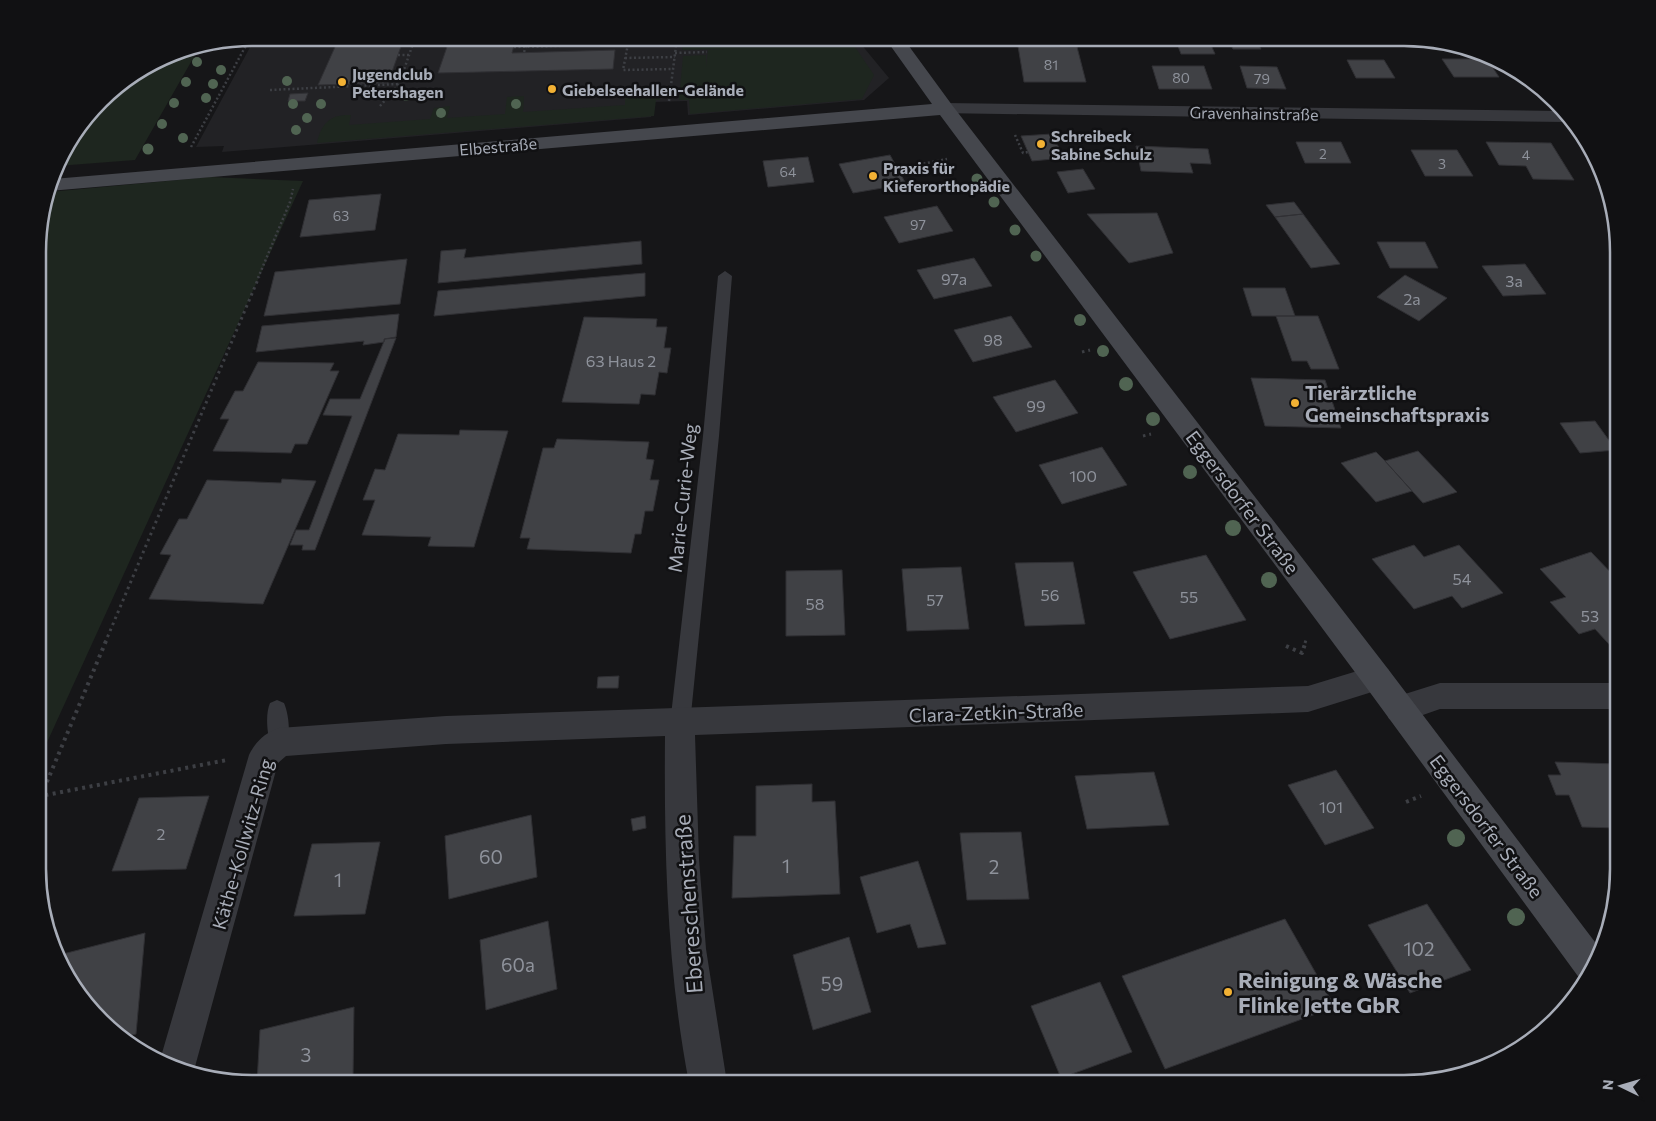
<svg xmlns="http://www.w3.org/2000/svg" width="1656" height="1121" viewBox="0 0 1656 1121" font-family="Commissioner,sans-serif">
<style>
.built{fill:#222225}
.green{fill:#1e261f}
.building{fill:#404145;stroke:#303034}
.lines{fill:none;stroke-linecap:round;stroke-linejoin:round}
.path-far2{stroke:#3d3f44;stroke-width:2.5;stroke-dasharray:2 2.5;stroke-linecap:butt}
.path-far1{stroke:#3d3f44;stroke-width:3;stroke-dasharray:2.5 4;stroke-linecap:butt}
.path{stroke:#3d3f44;stroke-width:4;stroke-dasharray:3 4.5;stroke-linecap:butt}
.lane{fill:#37383d;fill-rule:evenodd}
.street{fill:#37383d;fill-rule:evenodd}
.secondary{fill:#45474d;fill-rule:evenodd}
.tree{fill:#506452}
.poi-dot{fill:#f2b134;stroke:#111113;stroke-width:2}
.labels{text-anchor:middle;dominant-baseline:central;stroke-width:5;stroke-linejoin:round;paint-order:stroke}
.far-number-label{font-size:14px;fill:#8e929b}
.far-poi-label{font-size:16px;font-weight:bold;fill:#a8adb8;stroke:#111113;text-anchor:start}
.far-street-label{font-size:16px;fill:#a8adb8;stroke:#111113}
.number-label{font-size:16px;fill:#8e929b}
.poi-label{font-size:19px;font-weight:bold;fill:#a8adb8;stroke:#111113;text-anchor:start}
.street-label{font-size:19px;fill:#a8adb8;stroke:#111113}
.near-number-label{font-size:19px;fill:#8e929b}
.near-street-label{font-size:22px;fill:#a8adb8;stroke:#111113}
.near-poi-label{font-size:22px;font-weight:bold;fill:#a8adb8;stroke:#111113;text-anchor:start}
.rim{fill:none;stroke:#a8adb8;stroke-width:2.5}
</style>
<rect width="100%" height="100%" fill="#161618"/>
<path class="built" d="M255,38H856L889,78L864,100L688,115L687,101L653,102L651,117L222,152L224,146L196,147Z"/>
<path class="green" d="M566,38H614L616,42L534,45L535,42Z
M683,38H849L874,75L862,99L690,114L689,100H679L683,56L706,55V67L708,50L725,49L682,50Z
M199,48L135,160L57,166L60,157L110,91L170,54Z
M661,86L660,100H656L654,116L317,143C321,124 330,114 351,115L349,125L430,119L434,108L450,106L447,118L505,114L507,97L524,96L523,112L625,105V88Z
M210,177L303,181L39,760V224L49,192Z"/>
<path class="building" d="M339,38H404L388,83L318,85Z
M450,38H516L512,53L615,50L613,69L438,73Z
M1175,38H1208L1215,54H1181Z
M1227,38H1255L1261,49H1233Z
M1018,46L1077,47L1086,82H1024Z
M1442,59H1487L1499,77H1454Z
M1347,60H1384L1395,78H1356Z
M1152,66H1204L1212,89H1159Z
M1240,66L1277,67L1286,89L1247,88Z
M1522,75L1534,82L1543,92H1533Z
M308,93L305,101H288L290,94Z
M1052,134L1064,158L1032,161L1021,136Z
M1296,142H1341L1351,163H1305Z
M1486,142L1551,143L1574,180L1533,179L1526,166L1499,165Z
M1136,146L1208,149L1211,164L1190,163L1193,173L1141,171Z
M1411,150H1457L1473,176H1425Z
M890,155L906,184L853,193L839,164Z
M808,157L814,182L768,187L763,161Z
M1083,169L1095,189L1068,193L1057,172Z
M381,194L375,230L300,237L309,200Z
M1294,202L1303,214L1275,217L1266,205Z
M937,206L953,231L899,243L884,217Z
M1157,213L1173,253L1129,263L1087,214Z
M1303,214L1340,264L1311,268L1275,217Z
M641,241L642,264L438,283L441,251L466,249L464,258Z
M1377,242H1425L1438,268H1390Z
M974,258L992,286L934,299L917,270Z
M407,259L400,304L264,316L275,272Z
M1525,264L1546,294L1503,296L1482,266Z
M645,273V296L434,316L438,291Z
M1405,275L1447,298L1419,321L1377,297Z
M1243,288H1285L1295,316H1252Z
M399,314L396,337L384,339V342L363,345L364,341L256,352L262,326Z
M1011,316L1032,347L973,362L954,330Z
M1276,316H1318L1339,369H1311L1307,361H1292Z
M584,317L657,319L656,327H667L664,348H671L667,373L659,372L655,395L641,394L639,404L562,402Z
M396,338L315,550H302L303,545H290L296,530H309L352,416L323,415L330,399H360L385,339Z
M258,362L334,363L330,371H339L307,444H295L291,453L213,451L229,419H220L235,391H243Z
M1251,378L1325,380L1341,428L1265,426Z
M1055,380L1078,413L1016,432L993,397Z
M1595,421L1616,450L1580,453L1560,423Z
M460,430L508,431L474,547L428,546L431,537L362,535L375,500H363L375,469L385,470L398,434L459,435Z
M557,439L649,442L646,459L654,460L650,480H659L653,511H645L641,534H635L631,553L527,549L530,538H520L543,448H554Z
M1102,447L1127,485L1062,504L1039,465Z
M1418,451L1457,492L1423,503L1385,461Z
M1376,452L1385,461L1412,491L1376,502L1341,463Z
M282,479L316,481L263,604L149,599L171,555L160,554L179,519H187L207,480L281,483Z
M1414,545L1424,557L1459,545L1503,593L1462,608L1452,596L1414,609L1372,559Z
M1591,552L1618,580V654L1595,629L1579,634L1550,602L1566,597L1540,569Z
M1206,555L1246,620L1170,639L1133,572Z
M1073,562L1085,624L1025,626L1015,563Z
M961,567L969,629L907,631L902,569Z
M842,570L845,635L786,636V571Z
M619,676L618,688H597L598,677Z
M1555,762L1618,764V828L1582,827L1569,795H1556L1548,775H1561Z
M1336,770L1374,828L1325,845L1288,785Z
M1154,772L1169,825L1087,829L1075,776Z
M812,784V802L835,801L840,894L732,898L734,836H756V786Z
M209,796L186,869L112,871L139,798Z
M531,815L537,877L449,899L445,836Z
M645,816L646,828L633,831L631,819Z
M1021,832L1029,899L967,900L960,833Z
M380,842L365,914L294,916L312,844Z
M918,861L946,944L918,948L910,924L877,933L860,877Z
M1427,904L1471,970L1410,993L1368,925Z
M1285,919L1335,1007L1165,1069L1122,976Z
M548,921L557,989L486,1010L480,940Z
M145,933L136,1034L120,1038L66,977L59,955Z
M849,937L871,1012L813,1030L793,955Z
M1100,982L1132,1052L1061,1078L1031,1006Z
M354,1007L353,1078L334,1083H257L260,1030Z"/>
<g class="lines">
<path class="path-far2" d="M445,38L443,43H448
M628,44L623,70L673,69
M519,45L540,38
M514,47L677,43
M524,52L526,47
M675,53L707,52
M398,55H409
M625,58L675,57
M270,90L399,84
M669,101L677,38
M380,106L399,84L415,38
M1015,135L1023,153L1028,152
M191,147L250,38
M897,169L947,159
M258,278L290,202L293,189"/>
<path class="path-far1" d="M1082,352L1090,350
M1143,436L1151,434
M105,643L259,277
M1305,643L1306,640"/>
<path class="path" d="M106,641L41,796L227,760
M1286,646L1302,653L1306,641
M1406,802L1421,796"/>
<path class="lane" d="M725,271L732,276L719,436L690,724L687,730L680,733L673,730L670,724L703,436L718,276Z
M277,700L284,703C289,714 291,737 286,748L279,751L272,748C267,737 265,714 270,703Z"/>
<path class="street" d="M945,103L1559,111L1567,122L938,113L936,109L938,105Z
M1377,665L1388,669L1392,678L1388,687L1308,712L695,735L699,859L706,949L727,1083H689C667,969 664,852 665,736L446,744L286,756L278,763L193,1074L183,1072L160,1060L249,755C256,741 265,733 279,728L446,716L1308,686Z
M1440,683H1618V709H1440L1400,723L1389,719L1385,709L1389,699Z"/>
<path class="secondary" d="M885,38H903L952,105L1388,669L1601,950L1584,981L1580,979L1366,687L940,115L49,191L53,179L932,104Z"/>
</g>
<g class="tree">
<circle cx="197" cy="62" r="5"/>
<circle cx="221" cy="70" r="5"/>
<circle cx="287" cy="81" r="5"/>
<circle cx="186" cy="82" r="5"/>
<circle cx="213" cy="84" r="5"/>
<circle cx="406" cy="96" r="5"/>
<circle cx="206" cy="98" r="5"/>
<circle cx="174" cy="103" r="5"/>
<circle cx="293" cy="104" r="5"/>
<circle cx="321" cy="104" r="5"/>
<circle cx="516" cy="104" r="5"/>
<circle cx="441" cy="113" r="5"/>
<circle cx="307" cy="118" r="5"/>
<circle cx="162" cy="124" r="5"/>
<circle cx="296" cy="130" r="5"/>
<circle cx="183" cy="138" r="5"/>
<circle cx="148" cy="149" r="5.5"/>
<circle cx="977" cy="179" r="5.5"/>
<circle cx="994" cy="202" r="5.5"/>
<circle cx="1015" cy="230" r="5.5"/>
<circle cx="1036" cy="256" r="5.5"/>
<circle cx="1080" cy="320" r="6"/>
<circle cx="1103" cy="351" r="6"/>
<circle cx="1126" cy="384" r="7"/>
<circle cx="1153" cy="419" r="7"/>
<circle cx="1190" cy="472" r="7"/>
<circle cx="1233" cy="528" r="8"/>
<circle cx="1269" cy="580" r="8"/>
<circle cx="1456" cy="838" r="9"/>
<circle cx="1516" cy="917" r="9"/>
</g>
<g class="poi-dot">
<circle cx="342" cy="82" r="5"/>
<circle cx="552" cy="89" r="5"/>
<circle cx="1041" cy="144" r="5"/>
<circle cx="873" cy="176" r="5"/>
<circle cx="1295" cy="403" r="5"/>
<circle cx="1228" cy="992" r="5"/>
</g>
<g class="labels">
<g class="far-number-label">
<text x="1051" y="64">81</text>
<text x="1181" y="77">80</text>
<text x="1262" y="78">79</text>
<text x="1323" y="153">2</text>
<text x="1526" y="154">4</text>
<text x="1442" y="163">3</text>
<text x="788" y="171">64</text>
<text x="341" y="215">63</text>
<text x="918" y="224">97</text>
</g>
<g class="far-poi-label">
<text x="352" y="73">Jugendclub<tspan x="352" dy="18">Petershagen</tspan></text>
<text x="562" y="89">Giebelseehallen-Gelände</text>
<text x="1051" y="135">Schreibeck<tspan x="1051" dy="18">Sabine Schulz</tspan></text>
<text x="883" y="167">Praxis für<tspan x="883" dy="18">Kieferorthopädie</tspan></text>
</g>
<g class="far-street-label">
<text transform="translate(1254 113) rotate(1)">Gravenhainstraße</text>
<text transform="translate(498 146) rotate(-5)">Elbestraße</text>
</g>
<g class="number-label">
<text x="954" y="278">97a</text>
<text x="1514" y="280">3a</text>
<text x="1412" y="298">2a</text>
<text x="993" y="339">98</text>
<text x="621" y="360">63 Haus 2</text>
<text x="1036" y="405">99</text>
<text x="1083" y="475">100</text>
<text x="1462" y="578">54</text>
<text x="1050" y="594">56</text>
<text x="1189" y="596">55</text>
<text x="935" y="599">57</text>
<text x="815" y="603">58</text>
<text x="1590" y="615">53</text>
<text x="1331" y="806">101</text>
<text x="161" y="833">2</text>
</g>
<g class="poi-label">
<text x="1305" y="392">Tierärztliche<tspan x="1305" dy="22">Gemeinschaftspraxis</tspan></text>
</g>
<g class="street-label">
<text transform="translate(682 498) rotate(-84)">Marie-Curie-Weg</text>
<text transform="translate(1243 502) rotate(53)">Eggersdorfer Straße</text>
<text transform="translate(996 712) rotate(-2)">Clara-Zetkin-Straße</text>
<text transform="translate(1487 826) rotate(53)">Eggersdorfer Straße</text>
<text transform="translate(242 844) rotate(-74)">Käthe-Kollwitz-Ring</text>
</g>
<g class="near-number-label">
<text x="491" y="856">60</text>
<text x="786" y="865">1</text>
<text x="994" y="866">2</text>
<text x="338" y="879">1</text>
<text x="1419" y="948">102</text>
<text x="518" y="964">60a</text>
<text x="832" y="983">59</text>
<text x="306" y="1054">3</text>
</g>
<g class="near-street-label">
<text transform="translate(688 904) rotate(-94)">Ebereschenstraße</text>
</g>
<g class="near-poi-label">
<text x="1238" y="979">Reinigung &amp; Wäsche<tspan x="1238" dy="25">Flinke Jette GbR</tspan></text>
</g>
</g>
<path d="M0 0H1656V1121H0ZM252 46H1404A206 206 0 0 1 1610 252V869A206 206 0 0 1 1404 1075H252A206 206 0 0 1 46 869V252A206 206 0 0 1 252 46Z" fill="#111113" fill-rule="evenodd"/>
<path class="rim" d="M252 46H1404A206 206 0 0 1 1610 252V869A206 206 0 0 1 1404 1075H252A206 206 0 0 1 46 869V252A206 206 0 0 1 252 46Z"/>
<g transform="translate(1621 1086) rotate(275)" stroke="#111113" stroke-width="4" paint-order="stroke">
<path d="M0-4L9 19L0 12L-9 19Z" fill="#a8adb8"/>
<text y="-8" font-size="14" font-weight="bold" text-anchor="middle" fill="#a8adb8">N</text>
</g>
</svg>
